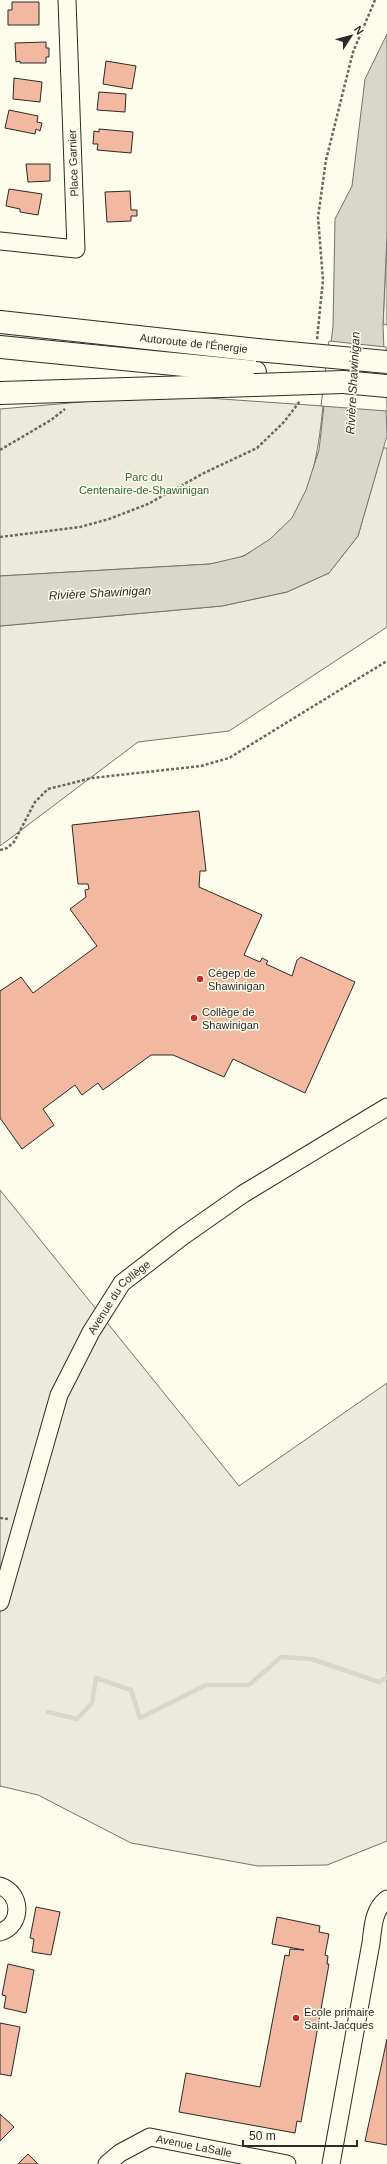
<svg xmlns="http://www.w3.org/2000/svg" width="387" height="2164" viewBox="0 0 387 2164" font-family="Arial,sans-serif">
<style>
.green{fill:#ecebdb;stroke:#74746e}
.water{fill:#d8d7c9;stroke:#74746e}
.pier{fill:#fdfbea;stroke:#74746e}
.lines{fill:none;stroke-linecap:round;stroke-linejoin:round}
.stream{stroke:#d8d7c9;stroke-width:4.5}
.building{fill:#f2b8a0;stroke:#2b2b2b}
.minor-casing{stroke:#2b2b2b;stroke-width:19}
.highway-casing{stroke:#2b2b2b;stroke-width:24}
.path{stroke:#6a6964;stroke-width:2.5;stroke-dasharray:3 2;stroke-linecap:butt}
.minor{stroke:#fdfbea;stroke-width:17}
.highway{stroke:#fdfbea;stroke-width:22}
.highway-bridge-casing{stroke:#2b2b2b;stroke-width:24;stroke-linecap:butt}
.highway-bridge{stroke:#fdfbea;stroke-width:22}
.poi-dot{fill:#c62828;stroke:#fdfbea;stroke-width:1.5}
.labels{text-anchor:middle;dominant-baseline:central;stroke-width:3;stroke-linejoin:round;paint-order:stroke}
.street-label{font-size:11px;fill:#2b2b2b;stroke:#fdfbea}
.park-label{font-size:11px;fill:#34623c;stroke:#fdfbea}
.poi-label{font-size:11px;fill:#2b2b2b;stroke:#fdfbea;text-anchor:start}
.water-label{font-size:12px;font-style:italic;fill:#2b2b2b;stroke:#fdfbea}
</style>
<rect width="100%" height="100%" fill="#fdfbea"/>
<path class="green" d="M387,236V325L383,324Z
M178,396L323,406C319,444 314,485 293,517C283,533 262,546 245,555C235,560 221,562 210,564L0,576V409L140,397Z
M383,448H387V627L229,731L138,742L0,846V626L222,606L287,592L329,573L358,536Z
M0,1190L239,1486L387,1383V1841L327,1865L258,1866L131,1843L38,1795L0,1786Z"/>
<path class="water" d="M387,34V236L383,324L387,436L358,536L329,573L287,592L222,606L0,626V576L210,564L244,556L270,539L292,518L306,490L319,450L333,326L335,219L352,186L365,79Z"/>
<path class="pier" d="M329,341L386,347L387,411L321,406Z"/>
<g class="lines">
<path class="stream" d="M48,1712L77,1719L92,1703L96,1678L131,1690L140,1718L206,1685H249L281,1657L312,1659L379,1682L387,1677"/>
</g>
<path class="building" d="M12,2H39V25H8V10H12Z
M46,42V48H49V57H46V63H20V61L16,62L15,43Z
M106,61L136,66L132,89L103,84Z
M14,78L42,82L40,102L13,99Z
M99,92L126,94L125,112L97,110Z
M9,110L38,116L37,122L42,123L40,131L36,129L35,134L5,128Z
M99,129L133,132L131,153L97,150L98,144H93L94,131L99,132Z
M26,164H50V181L28,182Z
M9,189L42,194L38,215L20,212V209L6,206Z
M130,191L131,210H137V216H131V221L107,222L105,192Z
M199,811L206,871H200L199,887L262,915L244,955L260,962L262,958L268,961L266,964L292,976L297,960L301,957L355,982L305,1093L233,1059L224,1077L173,1055H151L103,1090L98,1083L82,1095L75,1085L43,1109L54,1125L22,1149L0,1118V991L21,977L33,993L97,946L70,909L86,897L85,890L89,889L88,884H78L72,825Z
M36,1907L60,1912L51,1955L32,1952L34,1939L30,1938Z
M277,1917L320,1926L319,1932L329,1934L325,1955L328,1956L327,1964H329L301,2122L297,2121L295,2133L179,2112L186,2073L260,2087L285,1955L289,1956L290,1949L304,1950L272,1944Z
M8,1964L34,1970L26,2013L4,2008L6,1996L2,1995Z
M0,2023L20,2027L11,2076L0,2074Z
M387,2039V2145L365,2141Z
M0,2114L14,2127L0,2141Z
M28,2154L38,2164H18Z"/>
<g class="lines">
<g class="minor-casing">
<g id="minor">
<path d="M0,241L76,249L67,0"/>
<path id="s1" d="M0,1602L59,1395L91,1332L122,1283L183,1236L243,1194L387,1107"/>
<path d="M0,1886C22,1893 23,1925 0,1932"/>
<path id="s2" d="M107,2164L120,2153L150,2137L287,2164"/>
<path d="M331,2164L371,1943C373,1927 373,1910 387,1899"/>
</g>
</g>
<g class="highway-casing">
<g id="highway">
<path id="s3" d="M0,322L257,350"/>
<path d="M0,347L255,372"/>
<path d="M343,382L387,386"/>
<path d="M0,393L254,385"/>
</g>
</g>
<path class="path" d="M317,339L323,280L318,217L326,160L353,52L375,0
M0,450L51,420L65,409
M0,537L80,527L109,519L148,504L204,473L257,448L284,422L300,401
M0,850L7,848L14,842L35,802L48,789L92,778L201,766L229,758L387,661
M0,1518L8,1519"/>
<use href="#minor" class="minor"/>
<use href="#highway" class="highway"/>
<g class="highway-bridge-casing">
<path id="highway-bridge" d="M257,350L387,362
M254,385L343,382"/>
</g>
<use href="#highway-bridge" class="highway-bridge"/>
</g>
<g class="poi-dot">
<circle cx="200" cy="979" r="4"/>
<circle cx="194" cy="1018" r="4"/>
<circle cx="296" cy="2018" r="4"/>
</g>
<g class="labels">
<g class="street-label">
<text transform="translate(73 163) rotate(-92)">Place Garnier</text>
<text stroke="none"><textPath href="#s3" startOffset="195">Autoroute de l'Énergie</textPath></text>
<text stroke="none"><textPath href="#s1" startOffset="331">Avenue du Collège</textPath></text>
<text stroke="none"><textPath href="#s2" startOffset="96">Avenue LaSalle</textPath></text>
</g>
<g class="park-label">
<text x="144" y="477">Parc du<tspan x="144" dy="13">Centenaire-de-Shawinigan</tspan></text>
</g>
<g class="poi-label">
<text x="208" y="973">Cégep de<tspan x="208" dy="13">Shawinigan</tspan></text>
<text x="202" y="1012">Collège de<tspan x="202" dy="13">Shawinigan</tspan></text>
<text x="304" y="2012">École primaire<tspan x="304" dy="13">Saint-Jacques</tspan></text>
</g>
<g class="water-label">
<text transform="translate(353 383) rotate(-87)">Rivière Shawinigan</text>
<text transform="translate(100 593) rotate(-3)">Rivière Shawinigan</text>
</g>
</g>
<g transform="translate(351 36) rotate(54)" stroke="#fdfbea" stroke-width="3" paint-order="stroke">
<path d="M0-3L7 15L0 10L-7 15Z" fill="#2b2b2b"/>
<text y="-6" font-size="11" font-weight="bold" text-anchor="middle" fill="#2b2b2b">N</text>
</g>
<path d="M243 2140v6h114v-6" fill="none" stroke="#2b2b2b" stroke-width="2"/>
<text x="249" y="2140" font-size="12" fill="#2b2b2b" stroke="#fdfbea" stroke-width="3" paint-order="stroke">50 m</text>
</svg>
